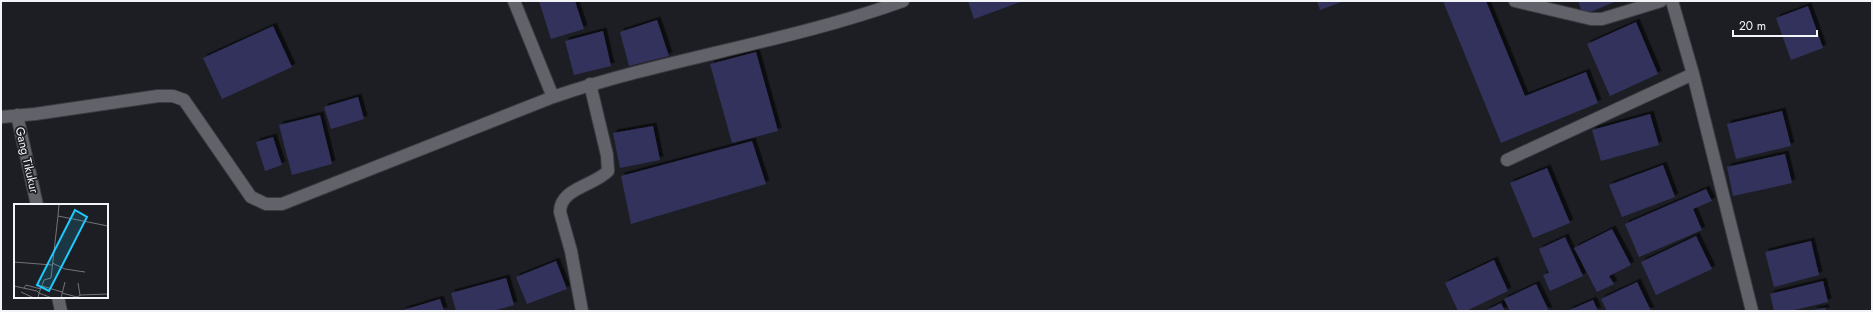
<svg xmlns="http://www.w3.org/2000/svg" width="1873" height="312" viewBox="0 0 1873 312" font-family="Jost,sans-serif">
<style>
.building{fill:#30335d;filter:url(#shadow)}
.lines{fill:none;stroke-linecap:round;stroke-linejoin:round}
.lane-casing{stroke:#3c3c41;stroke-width:14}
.street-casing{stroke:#3c3c41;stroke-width:14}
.lane{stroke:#62636a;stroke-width:12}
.street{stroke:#62636a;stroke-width:12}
.labels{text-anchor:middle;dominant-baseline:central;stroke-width:3.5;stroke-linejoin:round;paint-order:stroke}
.street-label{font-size:12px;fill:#f3f4f8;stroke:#1d1e24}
.inset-road{fill:none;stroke:#737479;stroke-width:1}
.view{fill:#1ec9fd;fill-opacity:0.15;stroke:#1ec9fd;stroke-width:2}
.inset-edge{fill:none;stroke:#f3f4f8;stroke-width:2}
</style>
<defs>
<filter id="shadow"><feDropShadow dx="3.5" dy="-3.5" stdDeviation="0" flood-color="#0009"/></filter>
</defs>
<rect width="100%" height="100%" fill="#1d1e24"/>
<path class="building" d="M539,1H575L584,29L551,39Z
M968,1H1023L974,19Z
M1317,1H1344L1320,10Z
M1443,1H1486L1525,96L1586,72L1598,103L1501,143Z
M1578,1H1617L1583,15Z
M1808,6L1823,48L1791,60L1776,18Z
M657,20L669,56L629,66L620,32Z
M1636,22L1658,74L1610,96L1587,44Z
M273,26L292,67L222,99L203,58Z
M603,31L611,66L574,75L565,41Z
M756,52L778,131L732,143L710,64Z
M358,97L364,119L331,129L324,107Z
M1782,111L1791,146L1736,159L1727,124Z
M1650,114L1659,145L1601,161L1592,130Z
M320,115L332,164L292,175L279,125Z
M653,126L660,160L620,168L613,133Z
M273,137L282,165L265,171L256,142Z
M752,141L766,184L631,224L621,176Z
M1785,154L1792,183L1733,196L1727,167Z
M1663,165L1675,197L1622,217L1609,185Z
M1547,168L1570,223L1533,238L1510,183Z
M1706,189L1712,201L1693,209L1702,230L1639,257L1625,224Z
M1612,229L1631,265L1609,276L1614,284L1597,292L1574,248Z
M1696,236L1712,269L1656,295L1641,262Z
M1565,237L1583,276L1550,291L1543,275L1549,273L1539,249Z
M1811,241L1819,275L1774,287L1765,252Z
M1494,260L1508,291L1466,311H1458L1445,283Z
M556,261L567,289L527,304L516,277Z
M506,278L514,305L493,311H456L451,293Z
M1823,281L1828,302L1790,311H1774L1770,294Z
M1637,282L1651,311H1607L1601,299Z
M1536,284L1549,311H1510L1504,299Z
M440,299L444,311H400Z
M1593,300L1598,311H1567Z
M1501,303L1505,311H1485Z
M1825,308L1826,311H1813V310Z"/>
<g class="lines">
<g class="lane-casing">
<path id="lane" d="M1515,1L1591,19H1602L1661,1"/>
</g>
<g class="street-casing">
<path id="street" d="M514,1L553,97
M1672,1L1693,74L1752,311
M17,115L37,205
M1,117L35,114L158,96H173L184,100L251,197L266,204H282L553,97C668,58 789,42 903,1
M1507,160L1693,74
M58,297L61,311
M582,311L571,251L560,212C560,188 594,186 608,171L607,155L590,84"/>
</g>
<use href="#lane" class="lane"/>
<use href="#street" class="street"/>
</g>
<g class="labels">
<g class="street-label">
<text transform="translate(27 160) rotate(77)">Gang Tikukur</text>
</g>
</g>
<g transform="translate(14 204)">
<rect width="94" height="94" fill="#1d1e24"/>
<path class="inset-road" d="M45,0L44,12L94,22M0,58L38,61M38,59L51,65L71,68M64,79L66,91M0,82L23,87L25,89L24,94M28,82L48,88M10,84L12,81L27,85M7,88L20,94M25,89L30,76L37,74L44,12M25,89L38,94M48,89L63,93L67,91L94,90M47,94L51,78"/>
<path class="view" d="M61,6L73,13L35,87L23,81Z"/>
<rect width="94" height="94" class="inset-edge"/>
</g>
<rect width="1873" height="312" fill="none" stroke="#f3f4f8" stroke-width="4"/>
<path d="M1733 30v6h84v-6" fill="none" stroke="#f3f4f8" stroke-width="2"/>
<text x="1739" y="30" font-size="12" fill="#f3f4f8" stroke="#1d1e24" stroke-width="3" paint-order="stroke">20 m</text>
</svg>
